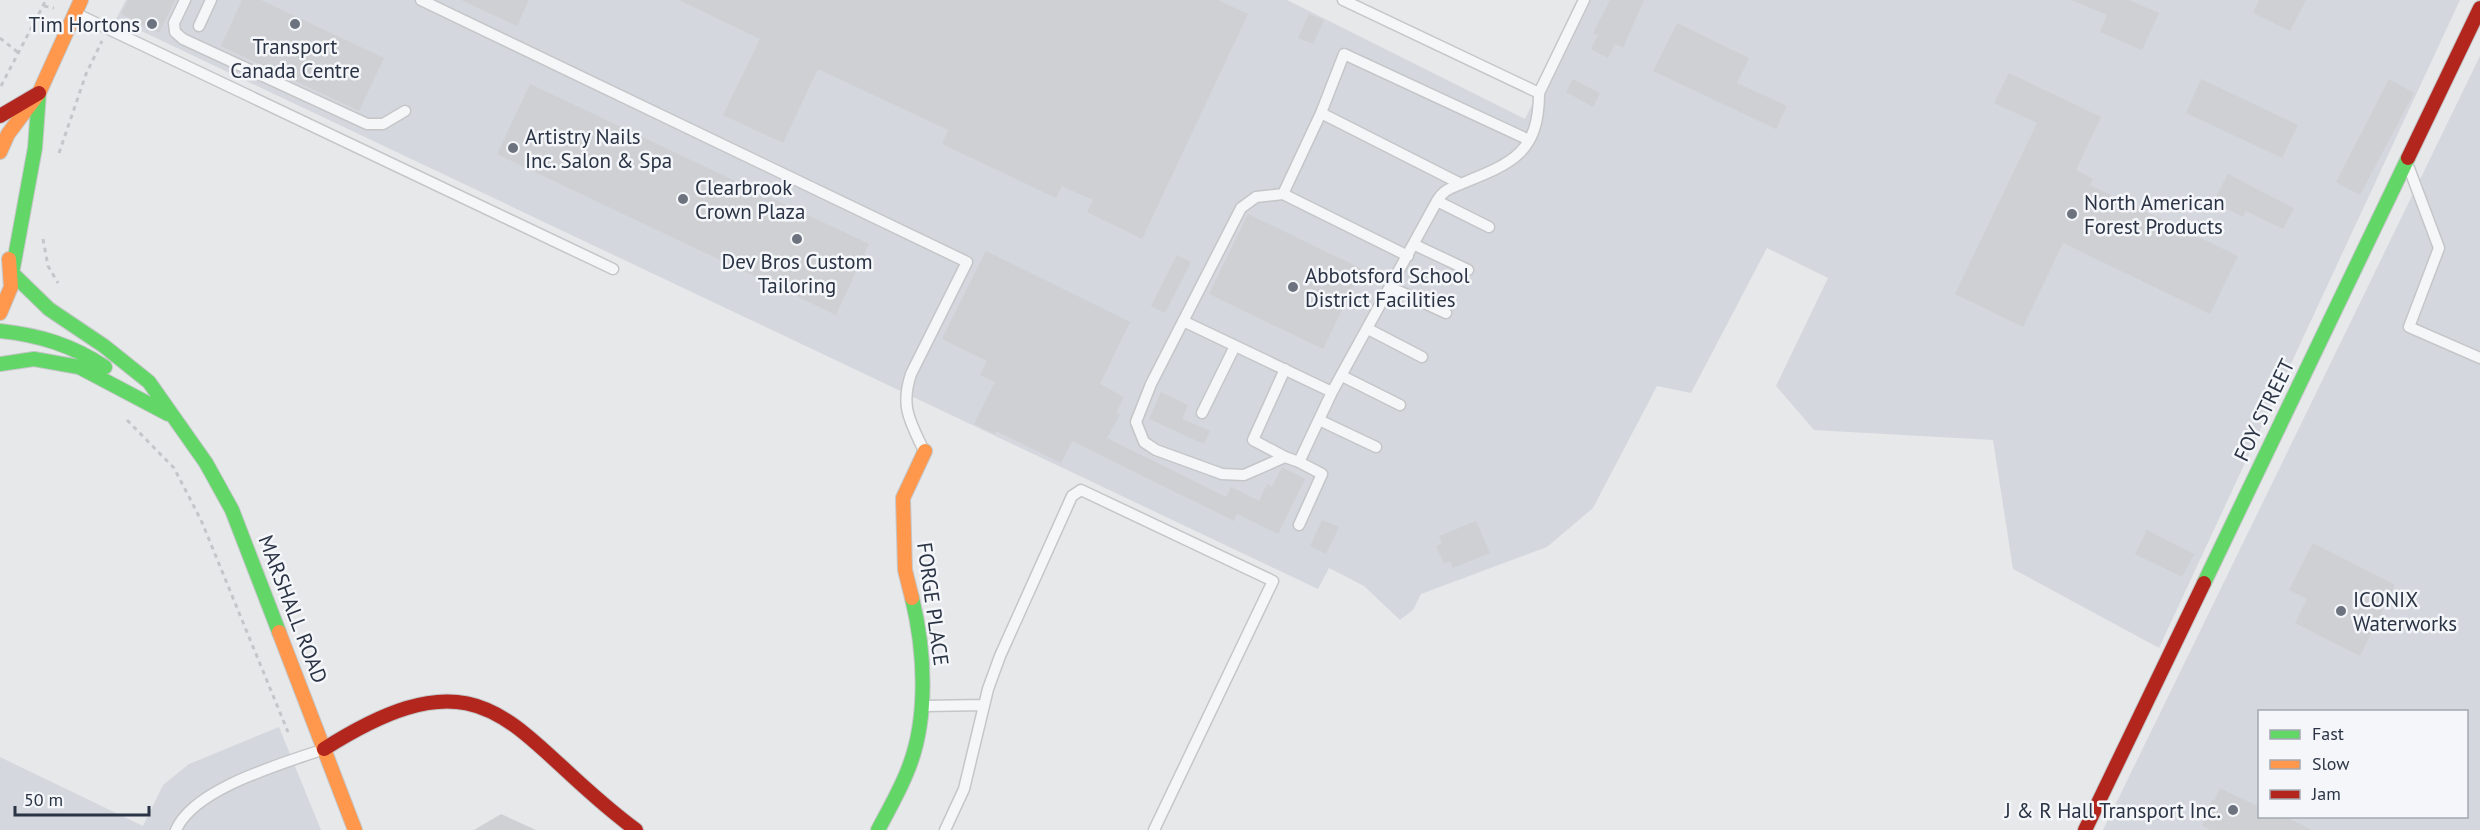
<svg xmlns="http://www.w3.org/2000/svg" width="2480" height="830" viewBox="0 0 2480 830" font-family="'PT Sans',sans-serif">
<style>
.built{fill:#d4d7dd;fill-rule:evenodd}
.building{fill:#ced0d3}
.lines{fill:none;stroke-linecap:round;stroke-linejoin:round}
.lane-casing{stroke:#c4c6c8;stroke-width:13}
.fast-casing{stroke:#c4c6c8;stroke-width:16}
.slow-casing{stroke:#c4c6c8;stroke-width:16}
.jam-casing{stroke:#c4c6c8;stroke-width:16}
.path{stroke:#c5c6ca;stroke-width:3;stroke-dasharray:4.5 4.5;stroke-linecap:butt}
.lane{stroke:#f5f6f7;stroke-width:10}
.fast{stroke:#63d668;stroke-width:14}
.slow{stroke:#ff974d;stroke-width:14}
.jam{stroke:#b3261e;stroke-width:14}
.poi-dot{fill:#6c737f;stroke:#f4f6f9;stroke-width:2}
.labels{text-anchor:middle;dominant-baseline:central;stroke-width:5;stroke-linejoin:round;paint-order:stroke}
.poi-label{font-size:21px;fill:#2b3445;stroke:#f4f6f9;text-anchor:start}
.street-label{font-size:21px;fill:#2b3445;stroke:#f4f6f9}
</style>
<rect width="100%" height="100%" fill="#e6e8ea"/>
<path class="built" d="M126,0H1287L1525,119L1584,0H2460L2159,648L2013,569L1993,440L1814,430L1776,386L1828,278L1767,248L1691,393L1657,386L1593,508L1547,547L1421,594L1413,610L1400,620L1364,586L1329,568L1318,589L116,19Z
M2480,56V830H2103L2283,461ZM2260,712H2466V816H2260Z
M279,727L321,830H0V757L143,826L163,785L189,764Z"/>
<path class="building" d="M128,0H175L159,33L121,14Z
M242,0H261L384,58L359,111L221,46Z
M461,0H529L517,26Z
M679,0H1218L1248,14L1142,239L1087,212L1093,200L1062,186L1056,198L942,144L948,130L818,69L783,143L723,115L760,39Z
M1610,0H1644L1623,48L1615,44L1608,58L1591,49L1598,35L1593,33Z
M2071,0H2129L2159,13L2142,50L2100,32L2107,15Z
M2259,0H2306L2290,31L2253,13Z
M1309,14L1324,20L1313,44L1298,38Z
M1677,23L1749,58L1737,83L1787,106L1776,129L1653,71Z
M2009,73L2101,117L2076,170L2093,179L2090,185L2238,256L2210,314L2063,243L2023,327L1955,294L2037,123L1994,103Z
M1573,79L1600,93L1593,107L1566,92Z
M2201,79L2298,125L2282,158L2186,113Z
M2389,79L2414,93L2360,195L2336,182Z
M530,84L869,244L836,315L497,154Z
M2228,174L2294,208L2283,229L2246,211L2243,217L2213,202Z
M1248,214L1362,269L1323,349L1209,294Z
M986,251L1130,322L1100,384L1124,397L1116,413L1120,415L1107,438L1226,497L1231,487L1259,501L1267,484L1272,487L1282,467L1305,479L1278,534L1237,514L1234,521L1072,441L1061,463L996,431L995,434L974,424L995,382L980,375L987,361L942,339Z
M1177,255L1191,262L1165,313L1151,306Z
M1161,392L1188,405L1182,419L1210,431L1204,444L1149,419Z
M1322,520L1339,527L1326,554L1310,546Z
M1476,521L1490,553L1453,568L1450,561L1444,564L1436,546L1442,543L1439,536Z
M2147,530L2194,554L2182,577L2135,554Z
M2313,543L2395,585L2360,656L2295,623L2307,599L2289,590Z
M2220,788L2259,807V816H2284L2312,830H2211L2202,826L2212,800L2214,801Z
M501,814L536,830H474Z"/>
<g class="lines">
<g class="lane-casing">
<path id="lane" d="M185,0L174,23L175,32L183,39L367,124H383L405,111
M421,0L967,262L911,374C900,407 910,421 924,451
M1343,0L1539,93L1584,0
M77,14L613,269
M199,26L211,0
M1321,113L1344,54L1529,140
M2409,168L2439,248L2409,327L2480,358
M1283,194L1408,256
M1437,201L1489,227
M1415,245L1468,270
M1390,287L1446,313
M1183,321L1332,392
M1368,329L1422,357
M1342,376L1400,405
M1202,413L1235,346
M1319,420L1376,447
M1285,457L1253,440L1285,369
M1299,462L1285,457L1244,475L1222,474L1156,450L1144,442L1136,422L1151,384L1241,208L1256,197L1283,194L1321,113L1461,184
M1299,525L1322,474L1299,462L1332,392L1437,201C1444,189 1451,188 1463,183C1513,163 1539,152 1539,93
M924,706L984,705
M176,830C194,788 282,764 324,749
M945,830L964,789L988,689L1000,656L1072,496L1081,490L1273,581L1154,830"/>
</g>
<g class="fast-casing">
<path id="fast" d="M13,268L35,148L39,93
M12,273L49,309L104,346L149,382L206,463L232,510L279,632
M0,331C39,335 72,345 105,367
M0,364L34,359L79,367L168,414
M2204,583L2408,158
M878,830C888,811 899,792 907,772C929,720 925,651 912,598"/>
</g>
<g class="slow-casing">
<path id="slow" d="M0,152L8,134L39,93L81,0
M0,313L11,287L9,259
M912,598L905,570L903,498L925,451
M279,632L355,830"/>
</g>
<g class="jam-casing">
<path id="jam" d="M0,116L39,93
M2408,158L2480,8
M324,749C494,641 511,738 636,830
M2085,830L2204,583"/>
</g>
<path class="path" d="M44,6L54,8
M0,38L20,54
M1,86L46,0
M59,153L86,74L102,41
M43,239L48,266L58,283
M127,420L174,468L201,520L288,732"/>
<use href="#lane" class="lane"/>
<use href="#fast" class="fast"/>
<use href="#slow" class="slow"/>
<use href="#jam" class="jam"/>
</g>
<g class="poi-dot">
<circle cx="152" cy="24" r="6"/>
<circle cx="295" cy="24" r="6"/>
<circle cx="513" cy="148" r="6"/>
<circle cx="683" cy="199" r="6"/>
<circle cx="2072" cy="214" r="6"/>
<circle cx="797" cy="239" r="6"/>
<circle cx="1293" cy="287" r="6"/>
<circle cx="2341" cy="611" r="6"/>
<circle cx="2233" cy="810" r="6"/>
</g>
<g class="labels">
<g class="poi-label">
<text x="140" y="24" text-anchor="end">Tim Hortons</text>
<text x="295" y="46" text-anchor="middle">Transport<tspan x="295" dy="24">Canada Centre</tspan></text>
<text x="525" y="136">Artistry Nails<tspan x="525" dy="24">Inc. Salon &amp; Spa</tspan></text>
<text x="695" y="187">Clearbrook<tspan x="695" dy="24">Crown Plaza</tspan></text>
<text x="2084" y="202">North American<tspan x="2084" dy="24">Forest Products</tspan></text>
<text x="797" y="261" text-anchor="middle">Dev Bros Custom<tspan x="797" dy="24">Tailoring</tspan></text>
<text x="1305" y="275">Abbotsford School<tspan x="1305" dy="24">District Facilities</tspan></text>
<text x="2353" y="599">ICONIX<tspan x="2353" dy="24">Waterworks</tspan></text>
<text x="2221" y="810" text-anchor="end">J &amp; R Hall Transport Inc.</text>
</g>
<g class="street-label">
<text transform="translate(2264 410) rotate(-64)">FOY STREET</text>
<text transform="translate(933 604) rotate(82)">FORGE PLACE</text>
<text transform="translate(293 609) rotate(69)">MARSHALL ROAD</text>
</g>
</g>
<rect x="2258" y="710" width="210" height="108" fill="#f4f6f9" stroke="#a4a8b1" stroke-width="1.5"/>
<rect x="2270" y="730" width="30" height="9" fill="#63d668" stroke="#a4a8b1" stroke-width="1.5"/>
<text x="2312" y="740" font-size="18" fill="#2b3445">Fast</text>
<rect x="2270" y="760" width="30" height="9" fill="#ff974d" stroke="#a4a8b1" stroke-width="1.5"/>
<text x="2312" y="770" font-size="18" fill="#2b3445">Slow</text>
<rect x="2270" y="790" width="30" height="9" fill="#b3261e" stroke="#a4a8b1" stroke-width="1.5"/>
<text x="2312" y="800" font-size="18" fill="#2b3445">Jam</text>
<path d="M15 806v9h134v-9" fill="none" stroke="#2b3445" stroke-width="3"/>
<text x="24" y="806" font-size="18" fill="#2b3445" stroke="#f4f6f9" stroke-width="4.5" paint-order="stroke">50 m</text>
</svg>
